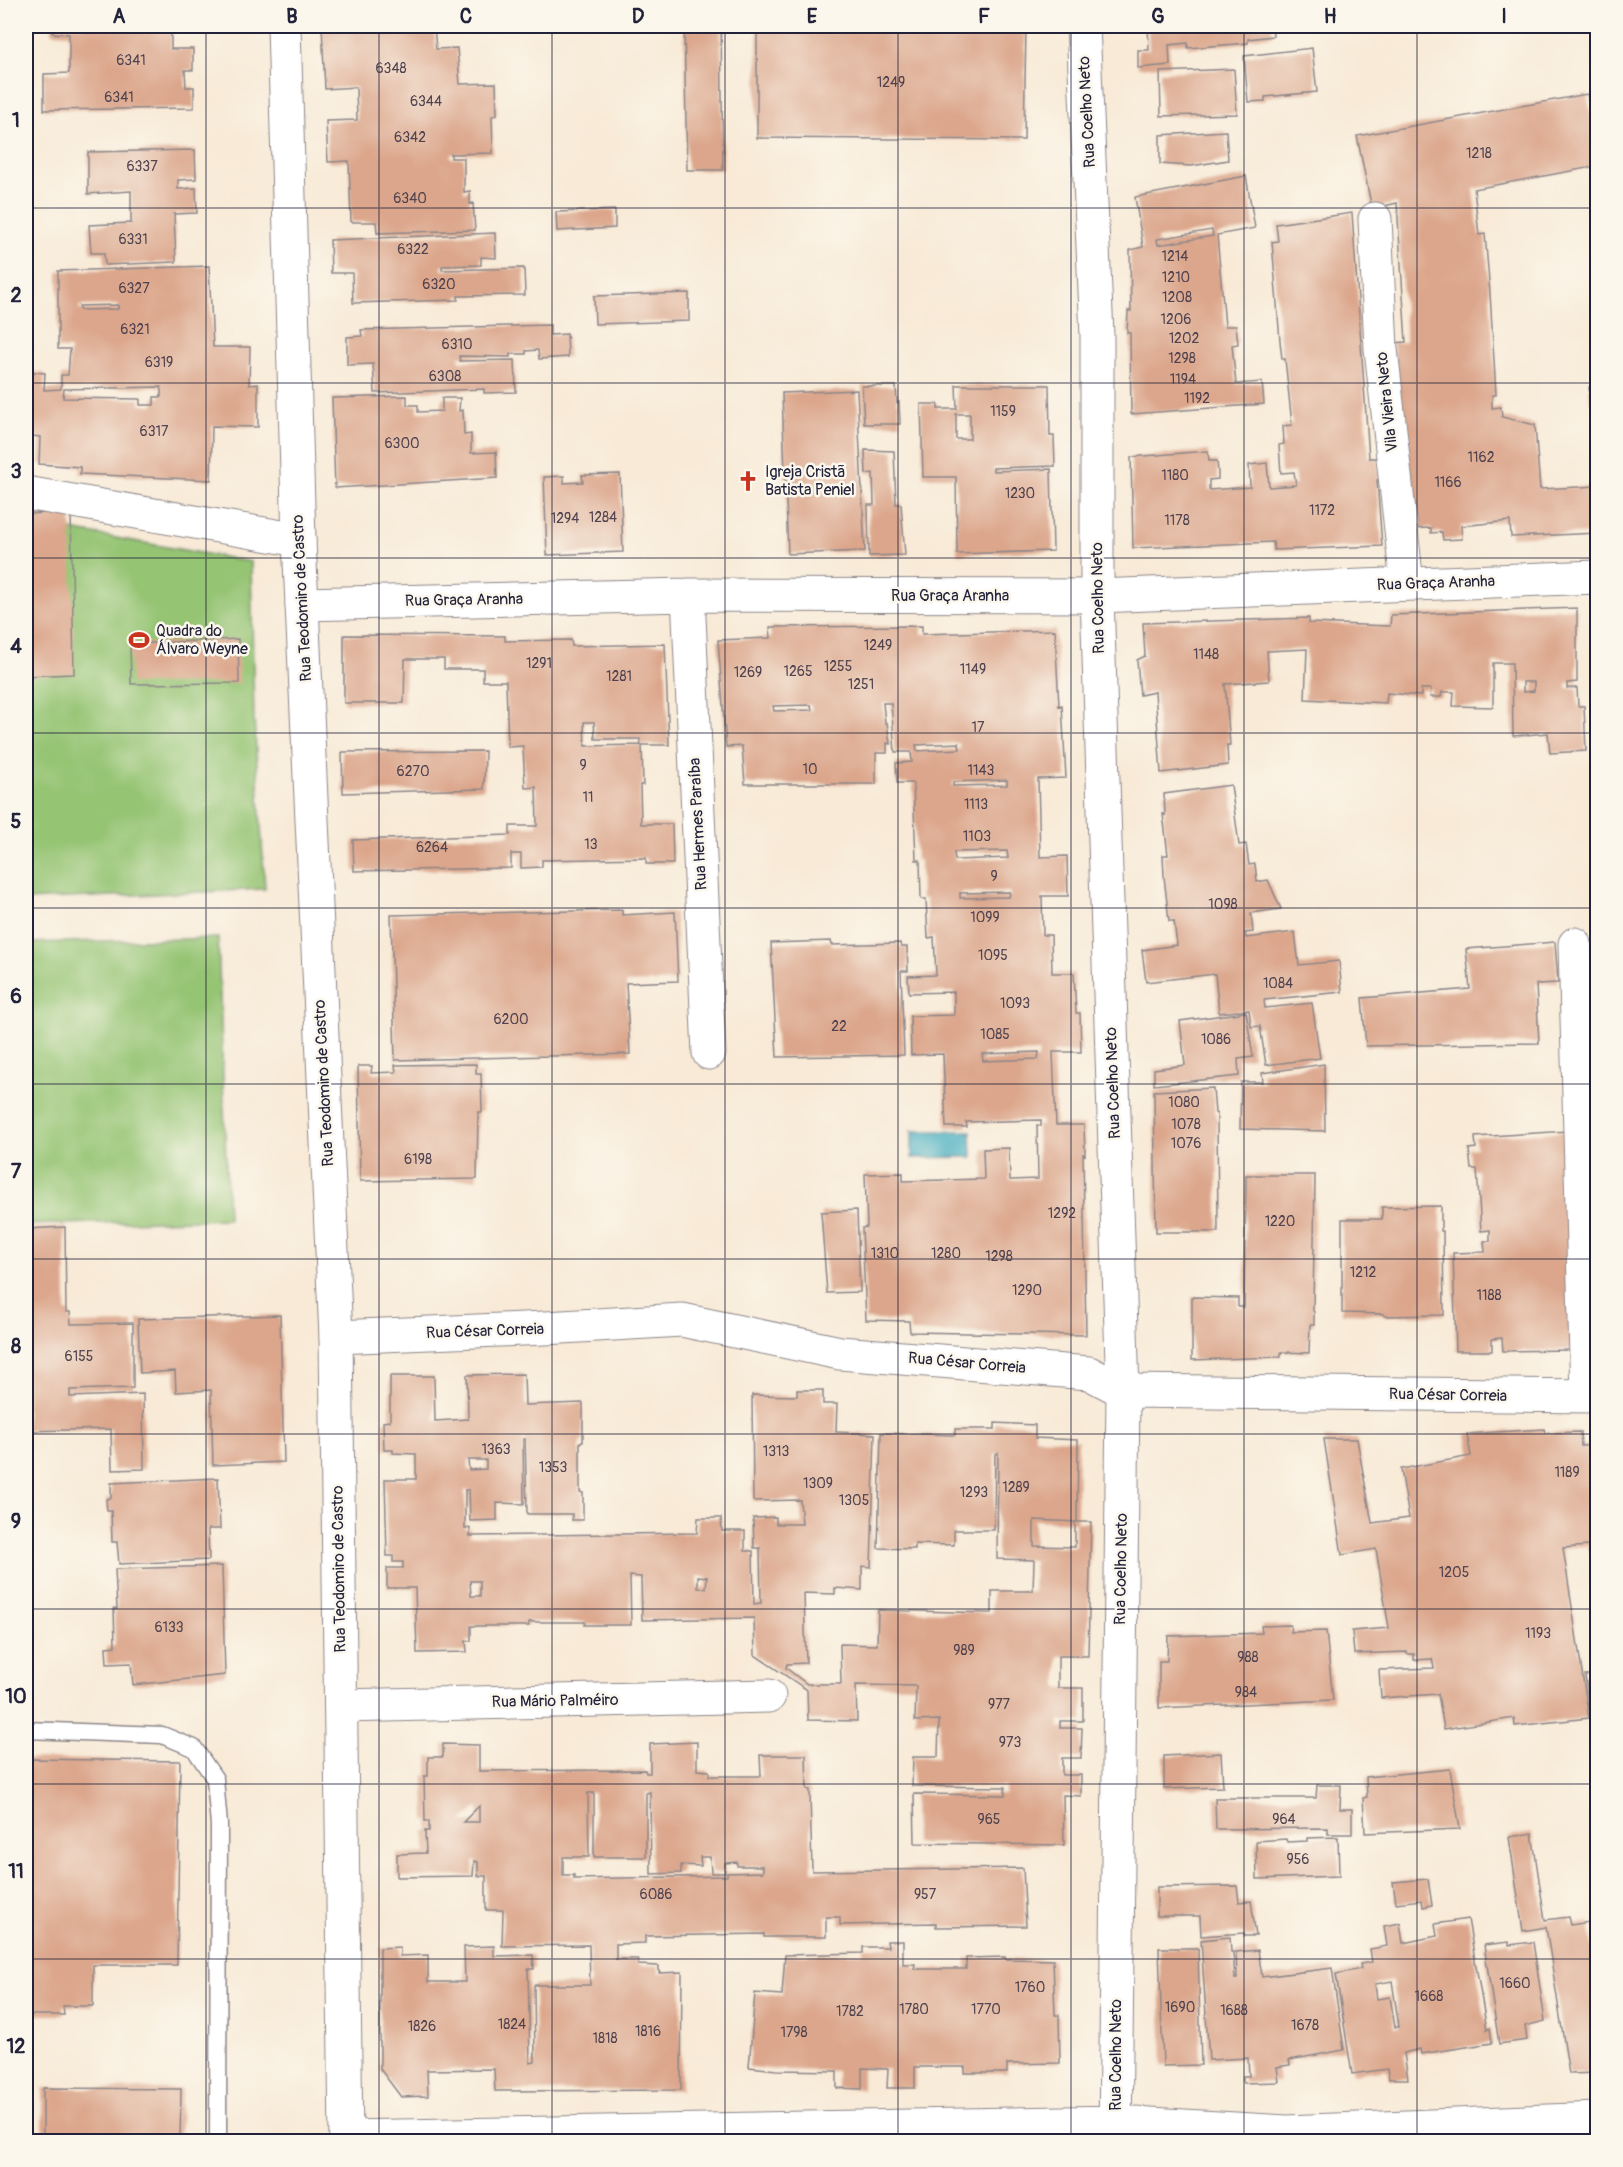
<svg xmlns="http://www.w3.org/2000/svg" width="1623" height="2167" viewBox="0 0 1623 2167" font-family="Pangolin,sans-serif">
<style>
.green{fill:#95c473;stroke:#5c7357;stroke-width:1.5}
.water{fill:#3fabbe;stroke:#30667c;stroke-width:1.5}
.building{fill:#dba68b;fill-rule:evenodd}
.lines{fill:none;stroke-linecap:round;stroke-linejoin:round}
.service-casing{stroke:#8d8689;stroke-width:19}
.minor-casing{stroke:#8d8689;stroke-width:35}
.tertiary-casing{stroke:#8d8689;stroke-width:35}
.service{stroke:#fff;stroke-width:16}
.minor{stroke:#fff;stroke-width:33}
.tertiary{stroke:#fff;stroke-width:33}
.grid{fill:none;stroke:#22223b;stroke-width:1.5;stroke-opacity:0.55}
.labels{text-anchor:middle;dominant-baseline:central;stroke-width:5;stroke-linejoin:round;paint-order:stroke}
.number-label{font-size:14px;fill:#50434f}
.street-label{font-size:16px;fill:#22223b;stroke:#fbf7ec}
.poi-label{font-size:16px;fill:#22223b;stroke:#fbf7ec;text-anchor:start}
.neatline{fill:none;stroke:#22223b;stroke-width:2}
.grid-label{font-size:20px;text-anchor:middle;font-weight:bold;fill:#22223b}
</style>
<rect width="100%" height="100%" fill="#fbf7ec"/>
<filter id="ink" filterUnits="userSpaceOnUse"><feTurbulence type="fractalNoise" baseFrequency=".0167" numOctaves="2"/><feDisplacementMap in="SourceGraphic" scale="12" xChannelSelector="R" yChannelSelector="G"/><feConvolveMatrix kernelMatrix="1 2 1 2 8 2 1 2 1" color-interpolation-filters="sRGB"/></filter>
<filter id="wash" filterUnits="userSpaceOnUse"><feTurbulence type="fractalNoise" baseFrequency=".008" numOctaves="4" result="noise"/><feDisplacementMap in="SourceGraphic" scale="24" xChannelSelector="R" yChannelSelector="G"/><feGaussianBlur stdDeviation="1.35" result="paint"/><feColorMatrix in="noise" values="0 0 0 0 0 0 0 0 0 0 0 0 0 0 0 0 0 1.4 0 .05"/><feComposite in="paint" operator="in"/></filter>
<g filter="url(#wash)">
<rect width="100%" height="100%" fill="#f8ead7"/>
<path class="green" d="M26,522L251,562L254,718L265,889L26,900Z
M218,938L228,1219L26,1225V943Z"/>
<path class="water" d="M912,1131H971L972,1157L912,1158Z"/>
<g id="blocks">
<path class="building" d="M52,26H171V49H193V70H185L186,87H194V108L44,110V74L69,73V34L52,33Z
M322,26H434L436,49L457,48L460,84L496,83L497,115L492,116L493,153L451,154V158H464V192L470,191V204L473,203L475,230L377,233L376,222H351L349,161L328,162L326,121L357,120L356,87L325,89Z
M684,26H721L723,170H687Z
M757,26H1026L1024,140L757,138Z
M1148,26H1272L1273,36L1248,39V43L1188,48V43L1169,45L1170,65L1138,68V50H1149Z
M1312,48L1317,92L1265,97V101L1248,102L1244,56Z
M1234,69L1237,114L1161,116L1160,72Z
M1587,94L1598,147V166L1474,189L1479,235L1485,234L1490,293L1496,395H1492V408L1501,407L1502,417L1535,425L1540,489L1598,486V533L1511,537L1510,521L1461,526L1462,539L1443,540L1442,532L1431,533V528L1405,529L1393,343L1406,342L1397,203L1372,209L1357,136Z
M1226,131L1228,160L1191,166L1160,164V135Z
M195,150L196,179L178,180V189L196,188L197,213L174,214L176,262L105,265L104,253H91L89,225L131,223V191L88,194V152Z
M1246,176L1255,228L1217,235L1225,326H1236L1238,344L1232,345L1236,384L1262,382L1264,404L1131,414L1130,333H1127L1128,311H1131L1130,250L1143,247L1135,197ZM1212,230L1213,236L1158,245L1157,239Z
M615,210V228L557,231L556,212Z
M1352,213L1369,458H1378L1379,479L1377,480L1382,546L1274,550L1273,542L1133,548L1131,457L1208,451L1209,461H1217L1218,472V479L1209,480V490L1250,487L1249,465L1267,463L1269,487L1296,485L1294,472L1281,473L1279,445L1284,444L1283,426L1292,425L1285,359H1282L1280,341L1272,242L1278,241L1276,224Z
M495,233L496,258L481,257V265L442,266V270L524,268L525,295L458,296V300L353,303L352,273H331L330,240Z
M209,266L213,347H250L249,385L258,384V427L212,426L211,480L80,474V467L39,464L40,437L26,435V371L45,373L44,390L61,389V375H68L70,349H58V271ZM118,305V309L80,310L79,306ZM161,387V397H154V405H140V399L63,398L64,389Z
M26,272H29V311H26Z
M689,293V321L595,324L594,296Z
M550,325V335L567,334L568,357L539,359L538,350L526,351V354H510V357L459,356L460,361L515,360L516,392L484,393V389L375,393L373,364L347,365V337L362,336L361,330Z
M956,385H1049L1050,436H1054L1055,466L993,468V471L1051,469L1053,551L957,554L956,477H923L921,404H938V409H957ZM956,414H970V439H956Z
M862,386H896L897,403L899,402L900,424H864Z
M1598,386V402L1590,403L1589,387Z
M857,390L865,551L788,554L782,393Z
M407,396V405H418V412L442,411V398H460L459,411L463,410L464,435L471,434V453L496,452L497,478L335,488L332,398Z
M865,450L894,451L896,504H901L905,555L869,556L868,505H874L873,473L866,474Z
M620,474L623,552L547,555L544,477L564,476V483L583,482L582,475Z
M71,512L74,674L26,676V514Z
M1577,608V682L1567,683V688H1577L1578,706H1584L1586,751L1550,753L1548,733L1513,736L1512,663H1493V707L1453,706L1454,692H1442L1441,697H1430L1431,689H1421V696L1387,693L1386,703L1305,699L1307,649L1267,651L1269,681L1225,684L1230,745H1227L1228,765L1161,773L1155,692L1140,695L1137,660L1145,656L1143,623L1309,618V623L1390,626L1391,615ZM1523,682H1534V691L1523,692Z
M922,626V634L1055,630L1059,706L1062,705L1066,778L1038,779L1040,857L1067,856L1068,896H1042L1043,935H1051L1052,973H1074L1076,1013H1080L1081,1052H1053L1056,1125H1084L1085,1155L1083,1154L1086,1335L910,1332L909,1321L866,1320L862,1228L867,1227L865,1174L903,1173V1181L984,1179L983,1149L1009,1148L1010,1180L1038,1179L1037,1125L1041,1126V1120L966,1122L967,1127H946L943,1054L911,1055L910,1016L954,1015V992L909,993L908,976L936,975L934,937L928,938L926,899H921L920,860H916L913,783H897L896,763L912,762L911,752H895L891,703H883L885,723H887L890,744L887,743V753H876V784H745L742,746L726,747L718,640L771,638L770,627ZM811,705L812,710L774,711L773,706ZM959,743L960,749L917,751L916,745ZM1007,780V785L953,786V782ZM1007,851L1008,858L955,860L954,852ZM1010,892L1009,897L960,898V893ZM1039,1052L1038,1059L983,1061L982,1054Z
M344,635L505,636V641L571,640L572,646L665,644L669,745H642L643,785H640L641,824H672L673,864H646V858L542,860V867L521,868V854H511V868L354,871L353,840L510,835V826H537L536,787L525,788L523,746L508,747L506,681H483V669H444V659H405L404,703H344ZM584,722H594L595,739H640L641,745L585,746Z
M238,639L239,683L131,684L130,644Z
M485,751L484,789L343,793L342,752Z
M1231,785L1239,845L1246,844L1249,865L1255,864L1257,882L1268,880L1281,909L1251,913L1253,932L1245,933L1246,938L1295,932L1299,965L1339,961L1342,992L1264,1000L1265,1008L1312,1003L1320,1058L1266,1065L1260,1026L1251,1027L1249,1010L1219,1013L1215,974L1146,982L1142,950L1177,945L1174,921H1169L1164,876L1163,855H1168L1163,814L1165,815L1164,794Z
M622,910V915L675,912L678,981L626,983L630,1054L395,1060L391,915Z
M1598,940V1153H1592L1587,941Z
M831,941L832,945L900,943L901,947H907L908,971H901L904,1055L777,1057L771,943Z
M1555,942L1558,983L1536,984L1539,1043L1366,1046L1362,998L1470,989L1466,949Z
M1246,1012L1253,1057L1238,1059L1239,1076L1154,1085V1069L1185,1065L1180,1021Z
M476,1064V1074H481L482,1112H478L477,1179L360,1181L358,1066H372L371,1073L396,1072L395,1065Z
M1324,1064L1325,1131L1240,1129L1241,1082H1263L1262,1073Z
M1213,1088L1215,1113L1217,1114L1218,1232H1156L1154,1091Z
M1568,1131L1572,1350L1503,1351L1502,1338L1492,1339V1351H1456L1453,1253L1485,1252L1484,1241H1490V1230L1481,1231L1477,1169H1471L1469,1149L1476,1148L1475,1137Z
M1246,1175H1315L1313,1311L1314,1312V1325H1310L1309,1353L1281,1352V1357L1192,1360V1297L1238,1298V1307H1244Z
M1441,1206V1231H1443L1444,1315L1384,1316V1314L1342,1313V1219H1382V1207Z
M857,1210L860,1292L827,1293L821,1212Z
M65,1227L66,1312H70L71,1324L133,1323V1388L70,1390V1397L143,1394L144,1469L112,1470L111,1429L26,1431V1229Z
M280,1315L284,1462L213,1465L211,1390L176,1392L175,1371L140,1373L138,1319Z
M524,1374L525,1405L583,1403V1442H580V1492L583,1493V1520H572V1514H527L525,1439H523L524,1504L497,1503V1520L470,1521L469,1490H465V1529L470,1528V1536L697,1533L698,1518H721L722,1531H745V1551H753L754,1604L761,1603L760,1548H754L753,1518L776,1517V1524H802L800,1500L753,1501L752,1395L797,1396V1390H823V1404H837L836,1432L875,1434L871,1567L862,1566V1590L835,1588V1594L804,1593L806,1663L787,1664L786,1668L807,1684H841L840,1644L877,1645L878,1610L992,1613V1591H1033L1034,1560L997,1559L998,1453L995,1454L994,1530H954V1545L915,1544V1549L878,1548L881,1433L955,1435V1429H995V1423L1035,1425V1438L1078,1440L1077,1522L1034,1520V1546L1075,1547V1522H1091L1088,1656H1058V1688H1083V1721H1060V1728H1082L1081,1758H1062V1775H1081V1796L1063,1795L1064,1845L915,1843L914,1794L1005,1795V1787L912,1786L913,1757H938L939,1720L915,1721L916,1686L856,1685L857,1721L808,1720L807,1690L755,1655L754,1618L642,1620L641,1577L630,1576L631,1625H584L585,1622H529V1626H471V1641H466L467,1652L417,1653L415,1588H387V1568H403V1562H393V1556H387L385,1479H416V1454L393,1453V1450H384L383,1422L390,1421V1376H434L435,1421L468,1419L467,1375ZM468,1460H486V1469L469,1470ZM698,1576L707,1577L706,1588H698ZM470,1581H480V1596H471Z
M1544,1429L1545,1433L1580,1432L1581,1446L1598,1445V1569H1592L1588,1546L1563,1548L1589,1718L1515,1726L1514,1718L1444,1729L1438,1694L1381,1698L1379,1670L1434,1668L1432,1659L1414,1660V1654H1407V1652L1354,1654L1352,1631L1389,1628L1376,1549L1342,1555L1324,1439H1357L1372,1523L1409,1518L1401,1469L1471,1456L1467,1434Z
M218,1478L220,1529H208L209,1560L119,1564L117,1542H112L111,1511H107L106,1499L111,1498V1483Z
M222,1566L225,1675L133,1685L131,1663L107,1664L106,1647L115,1646L114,1608L117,1609L115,1569Z
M1290,1625L1291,1632L1326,1631L1333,1700L1159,1708V1661H1167L1168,1636L1262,1633L1261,1626Z
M1598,1674V1709L1589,1708L1585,1675Z
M697,1742V1770L709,1771V1776H761L760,1755H806L807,1789L810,1790V1793L812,1871L1023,1868L1026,1926L936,1927V1923L840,1925V1917H826V1937H764V1934L645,1936V1943L616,1944V1959H638V1965L659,1966V1973L682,1972L681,2090L495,2091L494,2069L427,2070L428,2096L401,2097L380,2069V1948L400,1947V1956L428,1955V1982H465L464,1947L494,1946V1956L533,1955L534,1969H528L530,2063L535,2062L534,1985H590L589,1945L502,1946L503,1910H486V1876H478V1862L474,1861L473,1876L397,1877V1854L426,1853L425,1831H429V1821H425L424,1776H428V1757H443V1744L479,1745V1771L645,1770L646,1773H650V1744ZM650,1792L651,1874L681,1873V1865L701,1866L700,1857H710L711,1873H725V1863L737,1862V1866H763V1872L727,1873V1876L574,1879V1875H563V1857H589L588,1793H594V1857H646V1793ZM479,1806V1822H463Z
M1221,1753L1223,1787L1164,1789V1756Z
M26,1759L180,1761L177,1965H93V2006H63L64,2015H29L28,2074H26Z
M1450,1769L1460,1829L1365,1833L1363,1798L1367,1797L1366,1777Z
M1317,1785H1341L1340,1809H1352V1834H1328V1828L1216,1829L1215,1798H1316Z
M1532,1833L1545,1920L1569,1917L1571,1925L1589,1922L1593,1952H1598V2073L1569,2074L1546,1927L1523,1931L1509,1837Z
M1338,1837L1339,1876L1257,1879L1256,1841L1286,1839L1287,1842L1307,1841V1838Z
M1428,1879L1432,1905L1423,1907L1422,1900L1396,1903L1393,1882Z
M1237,1886L1239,1902L1251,1901L1256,1936H1244V1933L1201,1936L1200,1916H1157V1887Z
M1468,1919L1487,2030L1490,2028L1492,2043L1421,2054L1420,2049L1404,2053L1408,2079H1389L1387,2069L1352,2074L1336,1974L1361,1969L1360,1964L1372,1962L1370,1949L1387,1946L1384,1926L1400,1923L1403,1943L1437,1936L1435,1924ZM1392,1981L1399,2027H1395L1390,1997L1377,1999L1375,1984Z
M1230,1937L1231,1952H1233L1235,1979L1237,1978L1236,1952L1258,1950L1262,1977L1332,1968L1344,2050L1289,2060L1290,2065L1277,2067L1279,2082L1243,2083V2076H1249L1248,2058L1209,2060L1201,1940Z
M887,1941H903V1964H915L914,1969H966V1958L1005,1957L1006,1959L1053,1960L1055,2015H1059L1060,2063L1007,2064V2073H965V2067H915V2088H887L888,2069L862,2068V2089L837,2088V2071L777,2070L749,2067L755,1993L782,1995L785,1955L863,1953V1947H888Z
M1509,1942V1945L1533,1942L1545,2021L1525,2026L1527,2040L1499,2044L1484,1945Z
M1159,1948H1198L1201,2065L1163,2066Z
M43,2088L181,2089L180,2142H43Z"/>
</g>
</g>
<g filter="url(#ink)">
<use href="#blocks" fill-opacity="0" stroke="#8d8689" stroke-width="1.5"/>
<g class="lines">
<g class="service-casing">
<path id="service" d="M26,1730L162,1735L194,1748L215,1779L219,1825L218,2142"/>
</g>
<g class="minor-casing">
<path id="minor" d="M1083,26L1097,335V596L1123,1391L1115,2142
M1375,219L1381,349L1407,584
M26,493L299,540
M688,595L709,1053
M302,604L688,595L1097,596L1598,577
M1575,944L1587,1396
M336,1337L545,1328L682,1320L840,1353L1089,1373L1123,1391L1598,1396
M341,1706L769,1696
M346,2137L1116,2122L1286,2132L1598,2119"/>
</g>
<g class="tertiary-casing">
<path id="tertiary" d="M284,26L299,540L336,1337L346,2142"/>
</g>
<use href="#service" class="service"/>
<use href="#minor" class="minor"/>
<use href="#tertiary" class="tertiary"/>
</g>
</g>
<path class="grid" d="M206,26V2142M379,26V2142M552,26V2142M725,26V2142M898,26V2142M1071,26V2142M1244,26V2142M1417,26V2142M26,208H1598M26,383H1598M26,558H1598M26,733H1598M26,908H1598M26,1084H1598M26,1259H1598M26,1434H1598M26,1609H1598M26,1784H1598M26,1959H1598"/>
<defs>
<g id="church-bare" transform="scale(1.62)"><path d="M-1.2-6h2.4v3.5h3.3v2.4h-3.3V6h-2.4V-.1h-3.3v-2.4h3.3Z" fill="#c8321e" stroke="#fbf7ec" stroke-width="2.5" paint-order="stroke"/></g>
<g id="stadium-bare" transform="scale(1.62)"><path d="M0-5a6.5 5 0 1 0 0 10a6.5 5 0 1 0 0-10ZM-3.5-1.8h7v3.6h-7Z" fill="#c8321e" stroke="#fbf7ec" stroke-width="2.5" paint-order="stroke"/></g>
</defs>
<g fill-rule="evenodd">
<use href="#church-bare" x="748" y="481"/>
<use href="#stadium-bare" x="139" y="640"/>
</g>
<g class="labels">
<g class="number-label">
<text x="131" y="60">6341</text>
<text x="391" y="68">6348</text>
<text x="891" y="82">1249</text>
<text x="119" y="97">6341</text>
<text x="426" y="101">6344</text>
<text x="410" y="137">6342</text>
<text x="1479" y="153">1218</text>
<text x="142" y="166">6337</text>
<text x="410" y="198">6340</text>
<text x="133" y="239">6331</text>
<text x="413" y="249">6322</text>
<text x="1175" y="256">1214</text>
<text x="1176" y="277">1210</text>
<text x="439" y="284">6320</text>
<text x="134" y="288">6327</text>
<text x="1177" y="297">1208</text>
<text x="1176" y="319">1206</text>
<text x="135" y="329">6321</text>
<text x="1184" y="338">1202</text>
<text x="457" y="344">6310</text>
<text x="1182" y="358">1298</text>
<text x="159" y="362">6319</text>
<text x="445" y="376">6308</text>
<text x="1183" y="379">1194</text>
<text x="1197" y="398">1192</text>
<text x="1003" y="411">1159</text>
<text x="154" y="431">6317</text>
<text x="402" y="443">6300</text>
<text x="1481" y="457">1162</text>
<text x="1175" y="475">1180</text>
<text x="1448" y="482">1166</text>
<text x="1020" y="493">1230</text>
<text x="1322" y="510">1172</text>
<text x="603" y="517">1284</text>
<text x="565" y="518">1294</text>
<text x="1177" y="520">1178</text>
<text x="878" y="645">1249</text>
<text x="1206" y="654">1148</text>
<text x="539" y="663">1291</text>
<text x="838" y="666">1255</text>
<text x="973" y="669">1149</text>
<text x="798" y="671">1265</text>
<text x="748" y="672">1269</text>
<text x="619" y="676">1281</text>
<text x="861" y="684">1251</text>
<text x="978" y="727">17</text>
<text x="583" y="765">9</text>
<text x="810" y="769">10</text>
<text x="981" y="770">1143</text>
<text x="413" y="771">6270</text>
<text x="588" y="797">11</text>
<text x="976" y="804">1113</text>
<text x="977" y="836">1103</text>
<text x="591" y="844">13</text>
<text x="432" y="847">6264</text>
<text x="994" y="876">9</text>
<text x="1223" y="904">1098</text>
<text x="985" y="917">1099</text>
<text x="993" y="955">1095</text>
<text x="1278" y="983">1084</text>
<text x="1015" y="1003">1093</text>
<text x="511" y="1019">6200</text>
<text x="839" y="1026">22</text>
<text x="995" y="1034">1085</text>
<text x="1216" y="1039">1086</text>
<text x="1184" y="1102">1080</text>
<text x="1186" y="1124">1078</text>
<text x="1186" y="1143">1076</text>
<text x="418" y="1159">6198</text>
<text x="1062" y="1213">1292</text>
<text x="1280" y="1221">1220</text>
<text x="885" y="1253">1310</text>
<text x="946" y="1253">1280</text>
<text x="999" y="1256">1298</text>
<text x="1363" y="1272">1212</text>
<text x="1027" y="1290">1290</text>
<text x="1489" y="1295">1188</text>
<text x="79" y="1356">6155</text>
<text x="496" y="1449">1363</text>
<text x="776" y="1451">1313</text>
<text x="553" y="1467">1353</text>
<text x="1567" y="1472">1189</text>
<text x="818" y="1483">1309</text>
<text x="1016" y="1487">1289</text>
<text x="974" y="1492">1293</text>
<text x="854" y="1500">1305</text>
<text x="1454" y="1572">1205</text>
<text x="169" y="1627">6133</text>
<text x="1538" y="1633">1193</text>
<text x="964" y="1650">989</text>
<text x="1248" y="1657">988</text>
<text x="1246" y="1692">984</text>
<text x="999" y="1704">977</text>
<text x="1010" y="1742">973</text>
<text x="989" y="1819">965</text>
<text x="1284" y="1819">964</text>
<text x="1298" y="1859">956</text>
<text x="656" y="1894">6086</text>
<text x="925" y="1894">957</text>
<text x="1515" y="1983">1660</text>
<text x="1030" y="1987">1760</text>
<text x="1429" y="1996">1668</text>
<text x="1180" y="2007">1690</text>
<text x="914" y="2009">1780</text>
<text x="986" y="2009">1770</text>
<text x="1234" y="2010">1688</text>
<text x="850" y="2011">1782</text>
<text x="512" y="2024">1824</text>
<text x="1305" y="2025">1678</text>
<text x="422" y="2026">1826</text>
<text x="648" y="2031">1816</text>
<text x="794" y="2032">1798</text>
<text x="605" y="2038">1818</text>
</g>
<g class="street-label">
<text transform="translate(1087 112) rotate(-93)">Rua Coelho Neto</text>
<text transform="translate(1387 402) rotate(-96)">Vila Vieira Neto</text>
<text transform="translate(1436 583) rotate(-2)">Rua Graça Aranha</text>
<text x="950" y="596">Rua Graça Aranha</text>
<text transform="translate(302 598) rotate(-93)">Rua Teodomiro de Castro</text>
<text transform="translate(1098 598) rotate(-91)">Rua Coelho Neto</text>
<text transform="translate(464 600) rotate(-1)">Rua Graça Aranha</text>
<text transform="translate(698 824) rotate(-93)">Rua Hermes Paraíba</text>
<text transform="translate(324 1083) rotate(-93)">Rua Teodomiro de Castro</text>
<text transform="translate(1113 1083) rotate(-92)">Rua Coelho Neto</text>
<text transform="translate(485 1331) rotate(-2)">Rua César Correia</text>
<text transform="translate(967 1363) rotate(5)">Rua César Correia</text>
<text transform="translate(1448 1395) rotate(1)">Rua César Correia</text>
<text transform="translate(339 1569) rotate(-91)">Rua Teodomiro de Castro</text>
<text transform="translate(1121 1569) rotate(-89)">Rua Coelho Neto</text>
<text transform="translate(555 1701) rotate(-1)">Rua Mário Palméiro</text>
<text transform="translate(1116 2055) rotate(-90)">Rua Coelho Neto</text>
</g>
<g class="poi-label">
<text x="765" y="472">Igreja Cristã<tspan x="765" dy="18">Batista Peniel</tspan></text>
<text x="156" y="631">Quadra do<tspan x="156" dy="18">Álvaro Weyne</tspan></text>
</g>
</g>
<rect width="1623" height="2167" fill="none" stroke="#fbf7ec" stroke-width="66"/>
<rect x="33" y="33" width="1557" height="2101" class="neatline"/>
<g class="grid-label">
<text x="119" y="23">A</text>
<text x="292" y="23">B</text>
<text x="466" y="23">C</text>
<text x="638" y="23">D</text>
<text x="812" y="23">E</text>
<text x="984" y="23">F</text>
<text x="1158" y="23">G</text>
<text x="1330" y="23">H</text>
<text x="1504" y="23">I</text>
<text x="16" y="127">1</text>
<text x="16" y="302">2</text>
<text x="16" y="478">3</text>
<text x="16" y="653">4</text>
<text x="16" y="828">5</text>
<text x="16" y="1003">6</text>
<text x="16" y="1178">7</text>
<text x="16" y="1353">8</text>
<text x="16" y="1528">9</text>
<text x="16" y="1703">10</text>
<text x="16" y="1878">11</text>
<text x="16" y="2053">12</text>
</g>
</svg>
